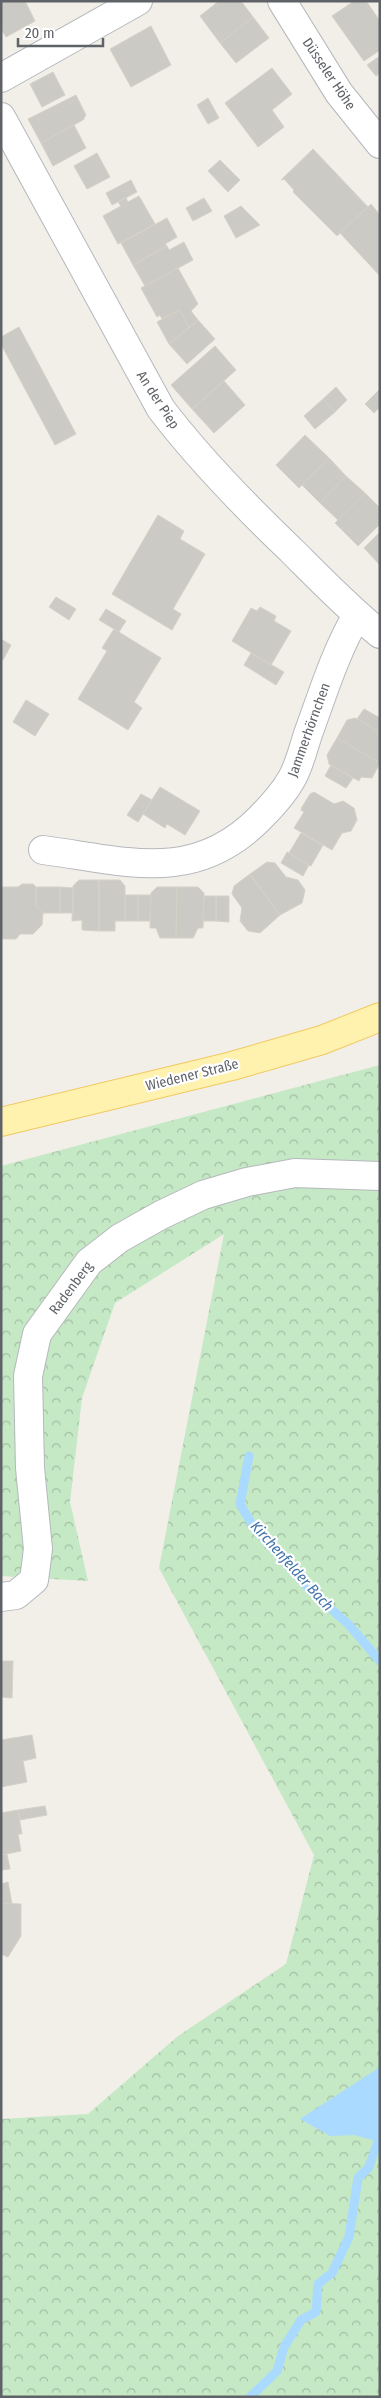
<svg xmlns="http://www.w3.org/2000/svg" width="381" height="2398" viewBox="0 0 381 2398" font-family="'Fira Sans Condensed',sans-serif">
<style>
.forest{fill:url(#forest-crowns)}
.water{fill:#aadaff}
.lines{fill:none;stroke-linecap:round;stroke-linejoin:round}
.stream{stroke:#aadaff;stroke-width:9}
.building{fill:#cccac5;stroke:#d6d1c6}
.minor-casing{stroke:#b5b8bc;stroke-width:30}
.major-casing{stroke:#f2c960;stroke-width:30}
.minor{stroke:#fff;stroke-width:28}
.major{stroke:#fff2af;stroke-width:28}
.labels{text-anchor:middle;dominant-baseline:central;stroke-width:4.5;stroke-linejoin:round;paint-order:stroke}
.street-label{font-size:14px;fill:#5f6368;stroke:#fff}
.water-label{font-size:15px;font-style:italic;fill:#4174aa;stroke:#fff}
</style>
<defs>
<pattern id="forest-crowns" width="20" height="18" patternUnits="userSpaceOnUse" patternTransform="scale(1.25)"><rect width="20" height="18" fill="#c5e8c5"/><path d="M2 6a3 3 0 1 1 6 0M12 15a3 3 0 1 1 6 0" fill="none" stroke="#a3c0a4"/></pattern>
</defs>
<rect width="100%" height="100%" fill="#f1efe8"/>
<path class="forest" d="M380,1065V2397H1V2119L88,2114L178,2036L286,1964L314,1855L159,1568L224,1234L115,1303L82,1398L70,1502L88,1581L1,1576V1166Z"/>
<path class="water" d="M380,2065V2142L354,2135L330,2136L300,2119L377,2069Z"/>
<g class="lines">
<path class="stream" d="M249,1456L240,1504L254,1528L311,1591L349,1625L380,1661
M250,2397L277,2371L284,2347L301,2320L316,2312L318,2284L332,2273L349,2237L358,2178L369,2167L380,2135"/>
</g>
<path class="building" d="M1,1H25L35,21L6,37L1,29Z
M219,1H241L253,17L220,43L200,16Z
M354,1H366L380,21V50L364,61L332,16Z
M253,17L269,38L236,63L220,43Z
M151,26L171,65L131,87L110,49Z
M380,56V73L376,76L367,65Z
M272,68L292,94L272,110L284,127L258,147L225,103Z
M53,72L65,95L42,107L30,84Z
M76,95L86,115L83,120L41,143L28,119Z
M208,98L219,118L208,124L197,105Z
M74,125L86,148L53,166L41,143Z
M313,149L368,207L337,236L293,192L294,190L284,179L281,180Z
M97,153L110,177L87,189L74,166Z
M220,160L240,180L228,192L208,171Z
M131,180L137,192L112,205L106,193Z
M139,196L155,224L118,244L103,216L121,206L118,202L126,198L128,202Z
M204,198L212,211L193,221L186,208Z
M371,204L380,215V276L340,233Z
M241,206L260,225L236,238L224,216Z
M167,218L177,237L165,244L167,246L133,265L121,243Z
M184,242L193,260L145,286L133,265L167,246L169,250Z
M178,268L198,304L191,311L198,320L189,328L180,310L162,319L160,315L157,317L141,288Z
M180,310L189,328L169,344L157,322Z
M198,320L215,339L187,364L169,344Z
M19,327L76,434L55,445L1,344V337Z
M215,346L236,370L192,409L171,385Z
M224,381L245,405L214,433L192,409Z
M336,387L347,400L335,412L323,399Z
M380,389V407L374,413L365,404Z
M323,399L335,412L315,429L304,416Z
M305,435L329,458L299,488L276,465Z
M329,458L346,476L320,503L302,485Z
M346,476L365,493L338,520L320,503Z
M365,493L380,508V524L358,546L335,523Z
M158,515L184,531L180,539L205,554L173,609L181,614L172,630L112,594Z
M380,532V565L364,548Z
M56,597L76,609L69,620L49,607Z
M260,607L276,616L274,621L291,631L271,665L232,641L251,608L257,611Z
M106,609L126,621L119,632L99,620Z
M114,629L161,658L134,702L142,708L128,730L78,699L107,651L102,648Z
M1,639L11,645L3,660L1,659Z
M251,653L284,672L276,685L244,665Z
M26,700L49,714L35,736L13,722Z
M364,709L380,718V732L357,719Z
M355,718L380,732V763L337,738L347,720Z
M337,738L380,763L372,778L361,777L359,781L329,764L327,755Z
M331,765L353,778L346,788L325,776Z
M160,787L200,811L185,835L167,824L165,828L143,814Z
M314,792L334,804L343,801L354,808L357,820L351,831L342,833L332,850L294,828L304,812L301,810L302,807L310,794Z
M141,794L152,800L138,822L127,815Z
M301,833L323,845L311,866L289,853Z
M287,852L309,865L303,876L281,863Z
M267,862L275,863L286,877L298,880L305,890L302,903L280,915L250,874Z
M250,874L280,915L260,933L248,931L240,921L242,908L232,894L234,886Z
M79,880H99V931L82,930V920L72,921L73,886Z
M99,880H120L125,886V921H115V931H99Z
M22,884H33L36,887V906L43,913L42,925L33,934H20L16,939H3L1,937V887H18Z
M36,887H60V913H43L36,906Z
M60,887L73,888V913H60Z
M157,887H177L176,938H160L156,928H150L151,893Z
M177,887H198L204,893L203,928H198L193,938H176Z
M125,895H138V921H125Z
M138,895H151L150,921H138Z
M204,896H216V921H203Z
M216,896H229V922L216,921Z
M1,1661H13L12,1698L1,1697Z
M32,1735L36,1758L23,1761L27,1782L1,1787V1740Z
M45,1806L47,1815L20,1820L18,1810Z
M18,1810L22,1834H18L21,1851L1,1855V1813Z
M7,1854L10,1869L1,1870V1855Z
M8,1882L12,1904L1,1903V1884Z
M1,1903L21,1904V1936L8,1957L1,1954Z"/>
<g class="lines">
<g class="minor-casing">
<path id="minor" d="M282,1L339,93L380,144
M1,78L138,1
M1,117L161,409C200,460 245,506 291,550C320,579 348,608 380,634
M43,850C126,861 194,885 260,818C271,807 283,794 291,780C299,767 303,749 308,734C323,693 335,653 357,615
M1,1597L16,1595L34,1580L38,1549L30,1468L28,1376L37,1334L89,1262L120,1238L161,1215L203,1195L247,1182L295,1173L380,1176"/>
</g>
<g class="major-casing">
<path id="major" d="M1,1122L232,1066L322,1040L380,1017"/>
</g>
<use href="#minor" class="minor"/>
<use href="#major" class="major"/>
</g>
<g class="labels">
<g class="street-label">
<text transform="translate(329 74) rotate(56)">Düsseler Höhe</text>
<text transform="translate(158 400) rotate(57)">An der Piep</text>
<text transform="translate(309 730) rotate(-70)">Jammerhörnchen</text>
<text transform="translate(192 1075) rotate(-14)">Wiedener Straße</text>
<text transform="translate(71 1288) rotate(-53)">Radenberg</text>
</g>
<g class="water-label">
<text transform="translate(292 1566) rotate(48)">Kirchenfelder Bach</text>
</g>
</g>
<rect width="381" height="2398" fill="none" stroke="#5f6368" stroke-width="5"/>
<path d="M18 38v8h85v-8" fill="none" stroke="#5f6368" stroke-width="2.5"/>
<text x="25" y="38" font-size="15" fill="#5f6368" stroke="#ffffff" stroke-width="4" paint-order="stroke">20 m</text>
</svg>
